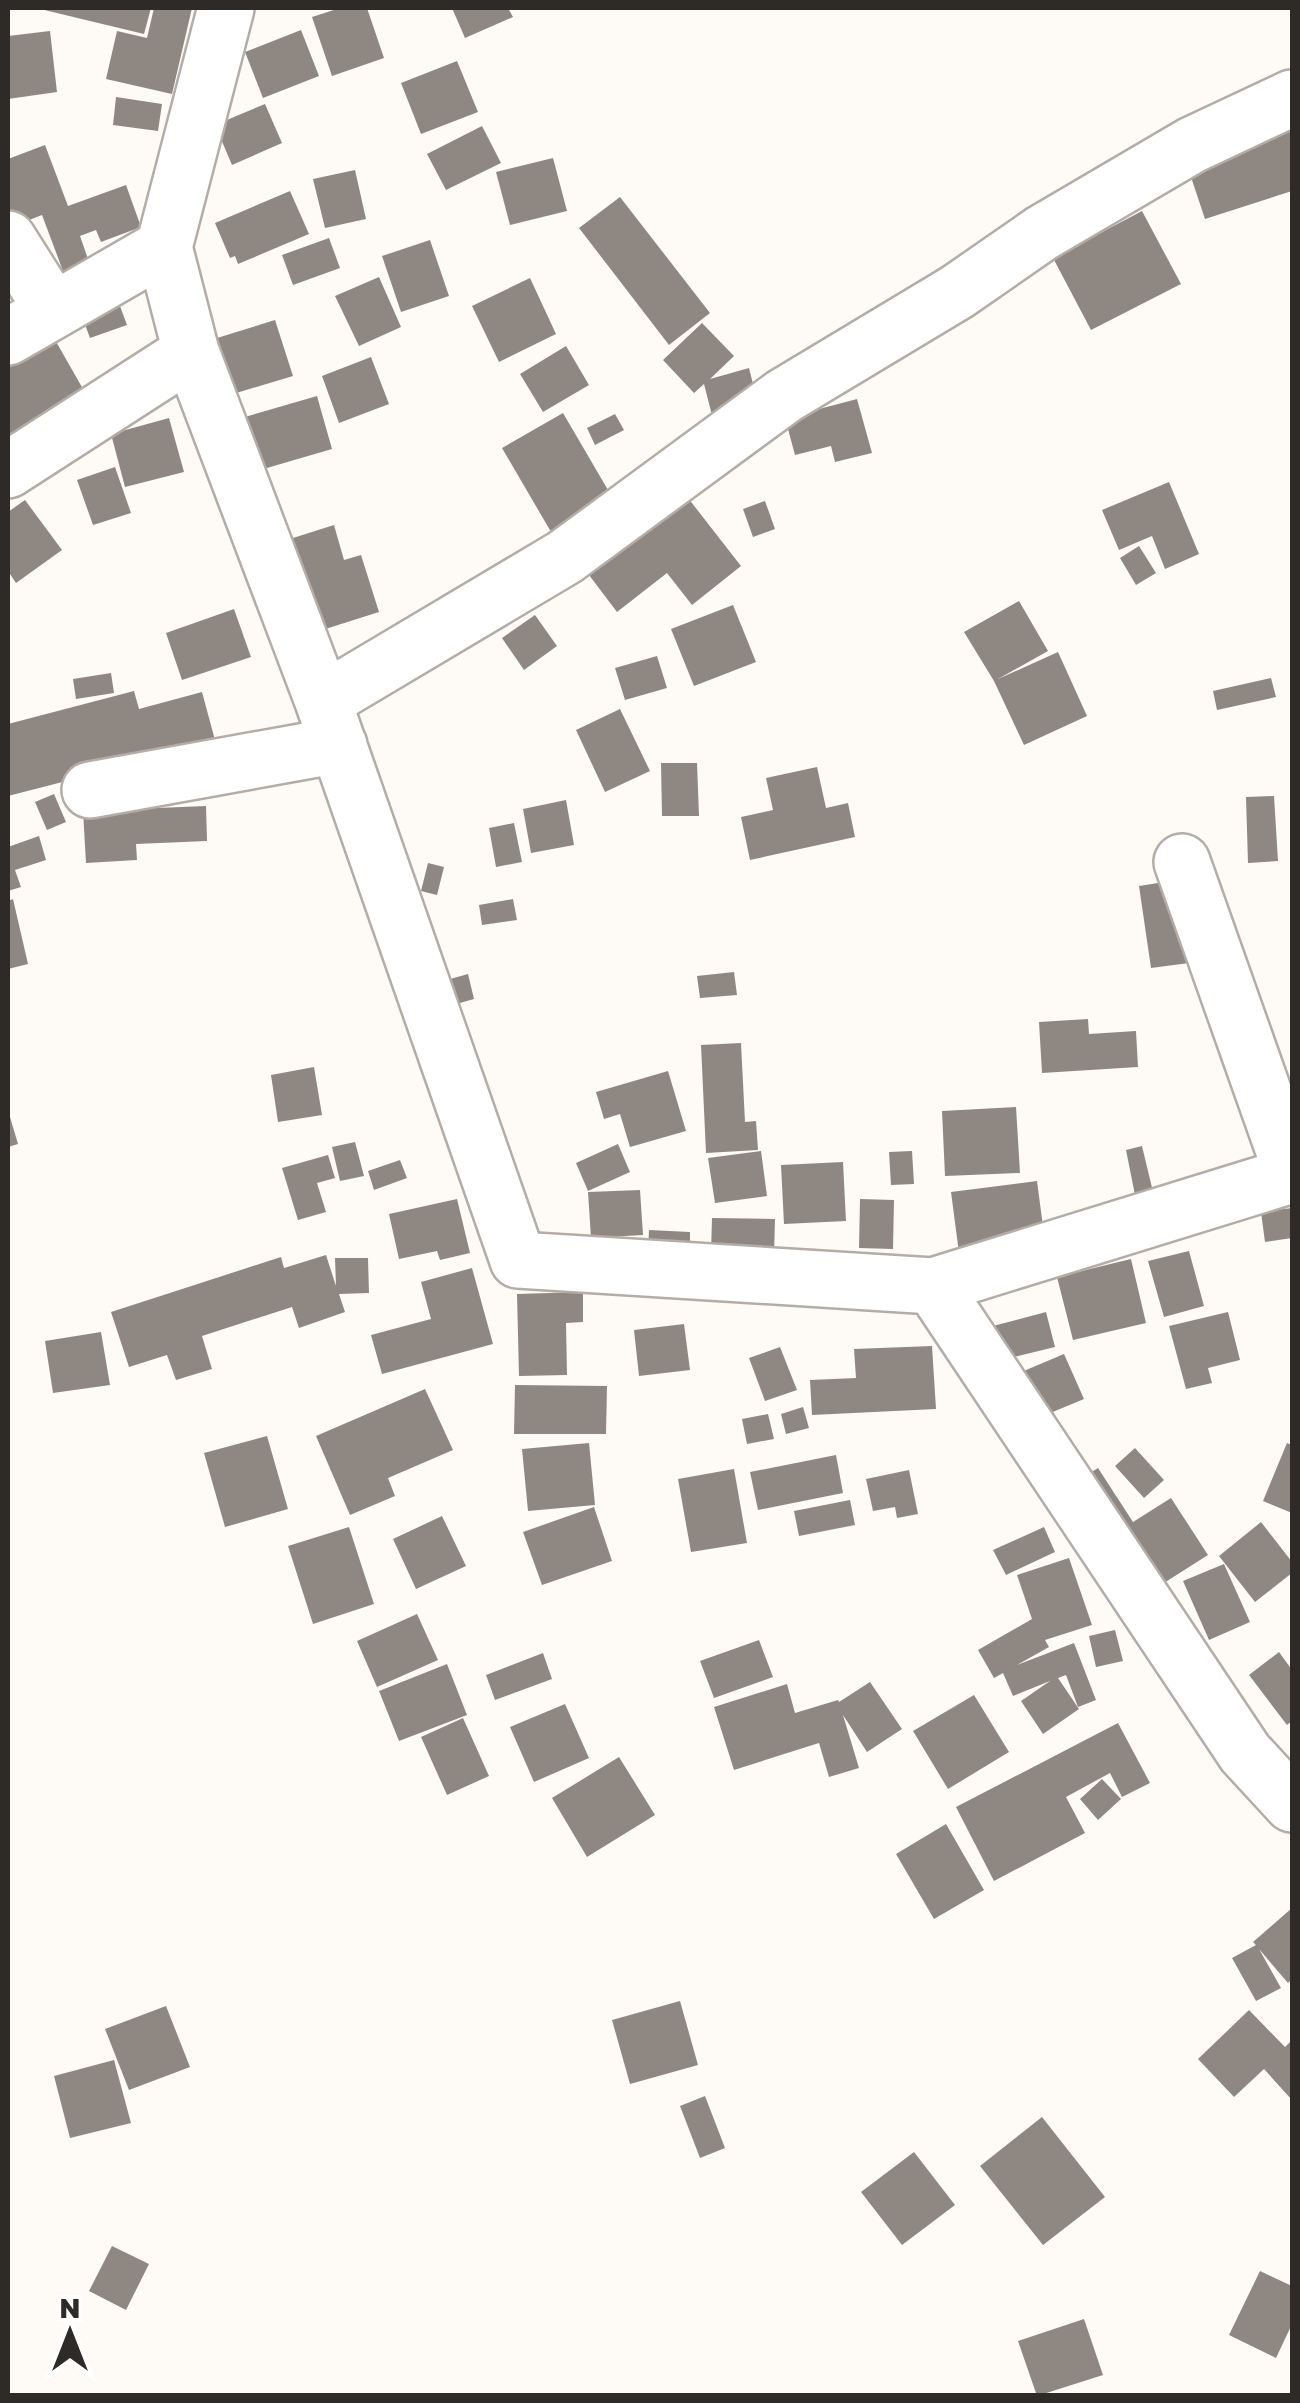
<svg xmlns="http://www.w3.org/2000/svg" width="1300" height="2403" viewBox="0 0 1300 2403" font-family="'Golos Text',sans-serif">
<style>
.building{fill:#8f8882}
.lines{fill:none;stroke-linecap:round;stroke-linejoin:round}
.minor-casing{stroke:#b4ada7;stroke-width:60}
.minor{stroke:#fff;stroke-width:55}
</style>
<rect width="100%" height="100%" fill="#fefaf6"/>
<path class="building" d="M36,8H151L144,34Z
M154,8H192L172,94L106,79L117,31L147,38Z
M340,8H367L384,58L332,76L312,17Z
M452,8H508L513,17L465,38Z
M301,30L319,76L263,98L245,52Z
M50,31L57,92L8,99V36Z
M457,61L478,112L421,134L401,83Z
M116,97L162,104L158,131L113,125Z
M1292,101V191L1205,219L1178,138Z
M265,104L282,143L232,165L215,125Z
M482,126L501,163L446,190L427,154Z
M45,145L68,206L126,185L141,227L101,242L96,230L80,236L89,262L63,271L42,215L9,228L8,224V159Z
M553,158L567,211L510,225L496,172Z
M355,170L366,219L325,228L313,179Z
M290,191L309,234L238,264L235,256L230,258L215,223Z
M620,197L710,313L669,345L579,228Z
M1142,211L1181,284L1091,330L1053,258Z
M329,238L340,268L293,285L282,255Z
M430,240L449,296L401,312L382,256Z
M379,277L401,327L359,346L335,296Z
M530,278L556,334L499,362L472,306Z
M117,298L127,325L90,338L80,311Z
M275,320L293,376L233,394L217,338Z
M702,323L734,356L710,379L749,368L760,412L714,423L704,384L694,393L663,360Z
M50,331L83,389L52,408L60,422L17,447L8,430V355Z
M566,346L589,385L543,412L520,374Z
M371,357L389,404L339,423L322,376Z
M317,396L332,449L253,472L238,419Z
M857,399L872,453L835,462L831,446L795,455L785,418Z
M563,413L622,514L561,549L502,448Z
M615,414L624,430L595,445L587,428Z
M169,418L184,472L125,487L111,434Z
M115,467L131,513L93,525L77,480Z
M1169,482L1199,554L1165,569L1152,536L1119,550L1102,510Z
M688,498L741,566L692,605L667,573L617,612L589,575Z
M25,500L62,550L16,583L8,571V512Z
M765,501L775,529L753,537L743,509Z
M334,525L344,560L361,555L379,612L319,631L274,544Z
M1139,546L1156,573L1136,585L1120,558Z
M1019,601L1048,651L998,679L1058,652L1087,716L1024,745L994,681L964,632Z
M733,605L756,662L694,686L671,629Z
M234,609L251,657L182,680L166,633Z
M535,615L557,646L524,670L502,638Z
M657,656L667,688L625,700L615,668Z
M111,673L114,693L76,699L73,679Z
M1271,678L1276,697L1217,710L1213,691Z
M134,691L139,709L202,692L219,755L74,779L8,796V724Z
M620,709L650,771L605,792L576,730Z
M661,763H697L699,816H662Z
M817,767L826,808L848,803L855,837L750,860L741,817L773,810L766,778Z
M54,794L66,822L47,830L35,802Z
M1274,796L1278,861L1248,863L1246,797Z
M566,800L574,845L531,853L523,809Z
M206,806L207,841L136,844L137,860L86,863L83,811Z
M514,823L522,862L496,867L489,828Z
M39,836L46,860L15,870L21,887L8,891V847Z
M428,863L444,867L437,895L421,891Z
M1177,880L1189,963L1151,968L1139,886Z
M13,899L28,964L8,969V901Z
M513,899L517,920L482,925L479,905Z
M734,972L737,995L700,998L697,976Z
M468,974L474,999L442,1008L436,983Z
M1088,1019L1089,1034L1136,1031L1138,1067L1042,1073L1039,1022Z
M741,1043L745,1122L756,1121L758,1150L706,1153L701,1045Z
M314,1067L322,1115L278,1122L271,1075Z
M668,1071L686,1131L630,1147L620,1114L604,1119L596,1092Z
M1016,1107L1020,1173L945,1176L942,1111Z
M8,1110L18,1144L8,1147Z
M355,1142L364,1176L340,1181L332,1147Z
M618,1144L630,1172L588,1191L576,1163Z
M1142,1146L1154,1196L1136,1200L1126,1150Z
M761,1151L767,1196L715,1203L708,1158Z
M912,1151L914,1184L891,1185L889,1152Z
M328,1155L335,1178L317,1183L326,1212L298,1220L282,1168Z
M400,1160L407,1178L374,1190L368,1171Z
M843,1162L846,1221L784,1224L781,1165Z
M1037,1181L1045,1242L959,1253L951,1192Z
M640,1190L643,1235L591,1238L588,1192Z
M457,1199L470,1253L440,1260L437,1251L399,1259L389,1214Z
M860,1199L894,1200L893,1249L859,1248Z
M1292,1208V1238L1265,1242L1261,1212Z
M712,1218L775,1219L774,1255L711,1253Z
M649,1230L690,1232V1252L648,1251Z
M1189,1251L1204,1306L1164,1317L1148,1261Z
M326,1255L336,1286L335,1258H368L369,1293L339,1294L345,1312L299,1328L292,1307L202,1336L212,1369L176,1380L167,1355L129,1367L111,1312L281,1257L284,1268Z
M1131,1259L1146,1323L1073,1340L1057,1277Z
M472,1268L493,1344L382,1374L371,1335L431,1319L421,1282Z
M583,1292V1322L566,1323L567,1375L519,1376L517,1294Z
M1046,1312L1055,1347L1001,1360L993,1326Z
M1228,1312L1240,1360L1208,1368L1212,1383L1186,1389L1169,1326Z
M684,1324L690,1370L639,1376L634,1330Z
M101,1332L110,1385L53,1393L45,1341Z
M932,1346L936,1409L812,1415L810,1380L856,1378L854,1349Z
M780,1347L797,1390L765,1401L749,1358Z
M1064,1354L1084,1399L1031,1421L1012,1376Z
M515,1385L607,1386L606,1434H514Z
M425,1389L453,1450L388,1478L395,1496L350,1515L316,1436Z
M803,1407L809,1428L786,1434L781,1414Z
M768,1414L774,1439L747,1444L742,1419Z
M267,1436L288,1509L225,1527L204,1453Z
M589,1443L595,1505L528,1511L522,1449Z
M1287,1443L1292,1445V1513L1263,1501Z
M1135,1448L1164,1480L1144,1498L1115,1466Z
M836,1455L843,1493L758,1510L750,1472Z
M1098,1468L1133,1522L1171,1498L1208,1555L1145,1595L1073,1484Z
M734,1469L747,1543L691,1552L678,1479Z
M909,1470L918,1514L897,1518L895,1507L873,1511L866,1479Z
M850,1500L855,1525L799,1536L794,1511Z
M594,1507L612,1561L542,1585L523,1532Z
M442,1516L466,1566L416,1589L393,1539Z
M1261,1522L1292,1562V1573L1255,1602L1219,1556Z
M349,1527L374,1604L313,1624L288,1546Z
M1044,1527L1055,1552L1006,1575L993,1550Z
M1069,1558L1092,1625L1045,1640L1049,1647L1017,1665L1074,1643L1096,1700L1078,1707L1066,1675L1058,1678L1079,1709L1043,1734L1021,1701L1050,1681L1013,1696L1003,1673L994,1678L978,1650L1032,1619L1017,1575Z
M1224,1564L1250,1622L1209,1640L1183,1581Z
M417,1614L438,1660L377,1687L357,1641Z
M1115,1630L1123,1661L1096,1667L1089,1636Z
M759,1640L773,1677L714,1698L700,1661Z
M1279,1652L1292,1670V1721L1287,1725L1249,1675Z
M543,1653L552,1679L495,1700L486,1675Z
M447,1664L467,1715L399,1741L379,1691Z
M870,1682L902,1729L867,1752L843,1715L859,1768L829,1777L819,1743L734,1770L714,1707L787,1684L795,1713L838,1700L839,1702Z
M974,1695L1009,1752L948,1789L913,1731Z
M565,1704L589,1758L534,1782L510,1727Z
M463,1718L489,1776L447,1795L421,1737Z
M1118,1723L1150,1783L1122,1797L1110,1773L1066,1797L1085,1833L994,1881L956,1807Z
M619,1757L655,1815L587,1857L552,1798Z
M1102,1779L1121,1799L1098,1820L1080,1799Z
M946,1824L984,1890L934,1919L896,1854Z
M1292,1908V1979L1288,1983L1259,1949L1281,1988L1256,2001L1232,1958L1256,1945L1253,1942Z
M680,2001L698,2065L630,2084L612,2020Z
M166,2006L190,2067L129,2090L105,2029Z
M1249,2010L1285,2047L1292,2040V2100L1264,2069L1234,2097L1198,2059Z
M114,2060L131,2123L70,2138L54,2076Z
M705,2096L725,2148L700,2158L680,2106Z
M1042,2117L1105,2197L1043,2245L980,2166Z
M914,2152L955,2205L902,2245L861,2192Z
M112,2246L149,2264L126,2310L89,2291Z
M1260,2271L1292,2286V2324L1276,2358L1229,2335Z
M1084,2319L1103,2375L1037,2396L1018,2341Z"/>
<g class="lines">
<g class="minor-casing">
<path id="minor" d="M226,8L164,247L191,352L323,701L518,1260L933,1286L1245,1753L1292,1804
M8,239L53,310
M8,337L164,247
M8,470L191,352
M323,701L565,557L784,396L957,292L1042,233L1192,145L1292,98
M90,790L339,745
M1182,862L1292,1173
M933,1286L1292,1175"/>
</g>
<use href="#minor" class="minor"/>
</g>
<rect width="1300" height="2403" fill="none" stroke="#2d2a28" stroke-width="20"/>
<g transform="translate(70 2333)" stroke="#ffffff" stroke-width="8" paint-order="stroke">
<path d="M0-8L18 38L0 25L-18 38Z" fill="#2d2a28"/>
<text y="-15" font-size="28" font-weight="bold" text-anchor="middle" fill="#2d2a28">N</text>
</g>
</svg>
